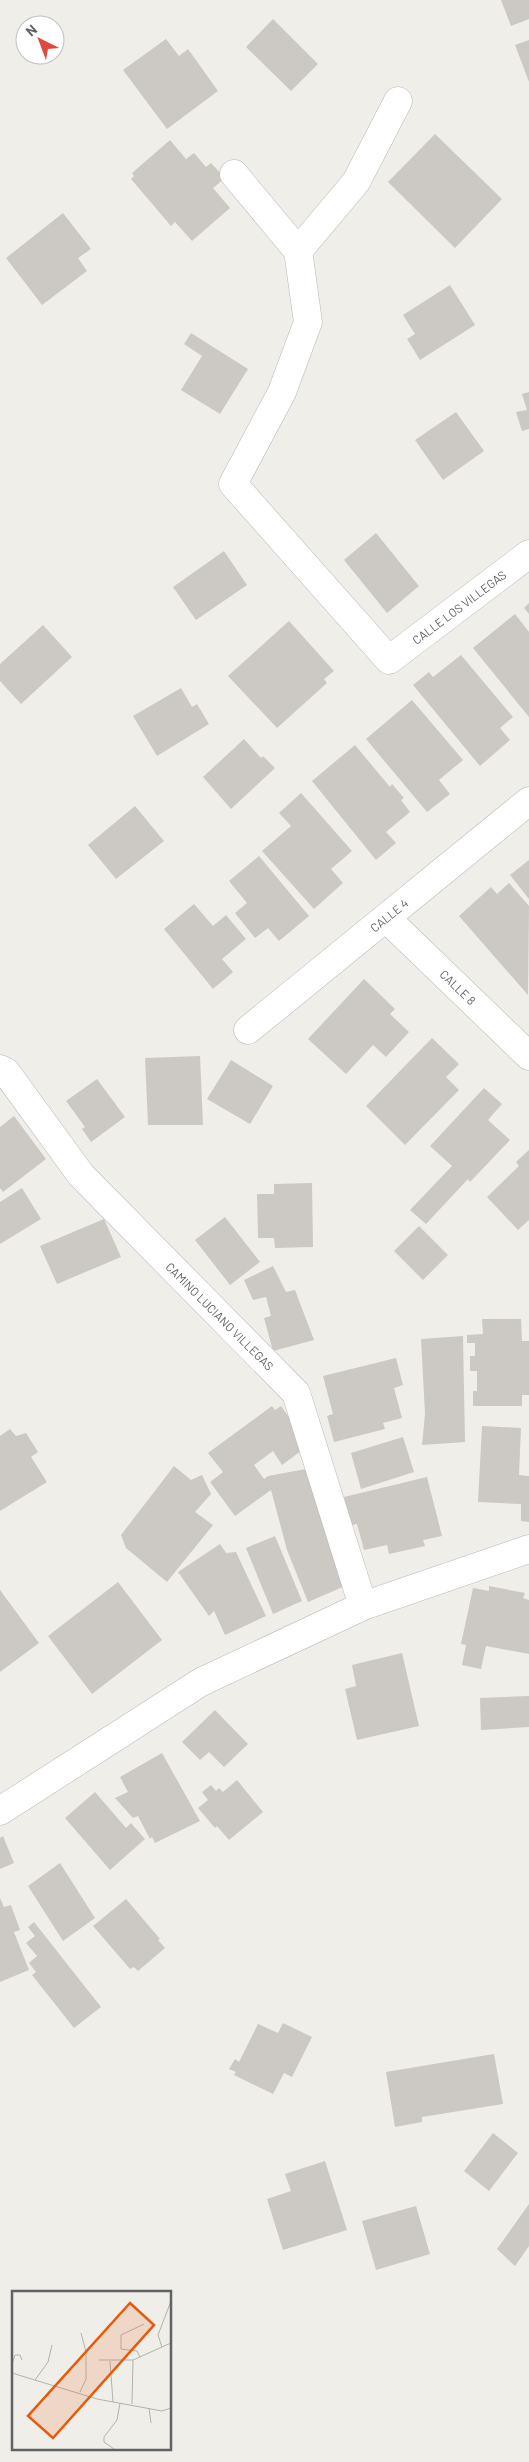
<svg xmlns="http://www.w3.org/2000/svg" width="529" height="2462" viewBox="0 0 529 2462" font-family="Barlow,sans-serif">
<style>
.building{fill:#ccc9c4}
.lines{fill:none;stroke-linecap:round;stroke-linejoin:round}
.minor-casing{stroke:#b5b8bb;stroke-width:29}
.minor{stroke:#fff;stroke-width:28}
.labels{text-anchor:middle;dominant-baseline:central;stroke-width:4.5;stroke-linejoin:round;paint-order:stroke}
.street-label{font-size:12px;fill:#5f6367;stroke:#fff}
.inset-road{fill:none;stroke:#b2b2b0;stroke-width:1}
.view{fill:#e8590c;fill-opacity:0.15;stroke:#e8590c;stroke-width:2.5}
.inset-edge{fill:none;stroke:#5f6367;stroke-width:2.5}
</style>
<rect width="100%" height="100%" fill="#f0eee8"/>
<path class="building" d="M501,0H529V19L511,26Z
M273,19L318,64L291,91L246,47Z
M166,39L179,56L188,49L218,91L167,129L123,70Z
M529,40V82L515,45Z
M435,134L502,199L455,248L388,182Z
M170,140L186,159L194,153L206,167L211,163L225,178L213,188L230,208L192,241L175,222L171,226L131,179L134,176L132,173Z
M63,213L91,249L78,258L87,271L42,305L6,258Z
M450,285L475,325L420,360L407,339L415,334L403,315Z
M191,333L248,369L220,414L181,390L202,356L184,344Z
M529,392V429L522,431L516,412L527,410L522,394Z
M456,412L484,451L443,480L415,440Z
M376,533L419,586L387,613L344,560Z
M224,551L247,585L196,620L173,587Z
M529,603V614L524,608Z
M515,614L529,632V717L473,648Z
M289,621L334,671L324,679L327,683L277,728L228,676Z
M43,625L72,657L21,704L0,681V664Z
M461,655L513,717L500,728L510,740L480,766L413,685L429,672L433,677Z
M181,688L192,707L197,704L209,724L157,756L133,716Z
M412,700L463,760L439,780L450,794L427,812L366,739Z
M244,739L261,758L263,756L275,768L231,809L203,777Z
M355,745L390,787L392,784L404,798L401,800L410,812L386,832L396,843L376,860L312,781Z
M301,793L352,851L331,869L343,883L314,909L262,851L291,826L279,813Z
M135,806L164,841L116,879L88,845Z
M259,856L309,916L279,941L268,928L255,938L235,913L247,903L229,881Z
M529,860V899L510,875Z
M509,883L529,906L528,995L459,916L491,887L497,894Z
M194,904L213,926L226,915L246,939L222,959L233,972L213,989L164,929Z
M364,979L395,1009L390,1014L409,1032L386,1057L373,1045L346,1074L308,1039Z
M432,1038L459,1064L446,1077L459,1090L405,1145L366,1106Z
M200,1056L203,1125H148L145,1058Z
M231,1060L273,1086L250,1124L207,1099Z
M97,1079L125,1117L91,1142L82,1129L85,1127L66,1101Z
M484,1088L502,1104L488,1120L510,1140L470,1182L468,1179L426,1224L410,1210L452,1166L430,1146Z
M14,1116L46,1159L3,1192L0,1188V1127Z
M529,1150V1220L518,1230L487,1197L519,1166L516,1162Z
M312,1183L313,1247L275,1248L274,1238H258L257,1194H274V1184Z
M22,1188L41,1219L0,1244V1202Z
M225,1217L260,1262L230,1285L195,1240Z
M104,1219L121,1257L57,1284L40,1246Z
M419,1226L448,1255L423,1280L394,1251Z
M273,1266L286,1292L295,1290L314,1340L273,1351L264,1318L271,1316L266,1297L253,1300L244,1280Z
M482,1319H521L522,1341H529V1395H522V1406H473V1391H477V1371H470V1356H475V1343H467V1335L483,1334Z
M463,1336L465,1442L422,1445L425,1414L421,1339Z
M396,1358L403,1385L394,1388L402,1418L383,1423L385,1429L334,1442L327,1416L333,1414L323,1376Z
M272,1406L275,1410L281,1406L309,1445L282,1465L273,1451L254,1465L264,1479L268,1476L317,1467L345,1586L308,1602L287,1550L271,1490L235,1516L210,1482L223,1472L208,1453Z
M482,1426L521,1428L519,1475L529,1476V1522L521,1521V1504L478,1502Z
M10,1429L16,1436L26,1433L38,1452L31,1457L47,1482L0,1511V1436Z
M403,1437L414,1472L361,1489L351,1453Z
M174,1466L191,1480L202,1475L211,1494L195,1512L213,1525L167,1582L126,1548L121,1535Z
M427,1477L442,1536L423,1540L425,1546L389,1554L387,1545L364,1550L357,1524L351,1525L344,1497Z
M275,1536L302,1601L273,1614L246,1548Z
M220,1544L226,1553L236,1552L266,1616L225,1635L214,1611L209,1616L178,1572Z
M118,1582L162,1640L92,1694L48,1636Z
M489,1586L525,1593L523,1598L529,1600V1654L486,1646L481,1669L462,1665L466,1645L461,1644L473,1588L489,1591Z
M0,1590L39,1643L0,1672Z
M402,1653L419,1726L357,1740L345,1689L356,1686L352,1665Z
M529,1696V1727L481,1730L480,1698Z
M215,1710L248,1744L224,1767L209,1752L200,1760L182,1742Z
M162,1753L200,1821L155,1843L152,1837L150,1839L138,1816L133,1818L115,1798L128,1792L120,1777Z
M237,1780L263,1812L229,1840L217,1826L215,1828L198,1808L208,1800L202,1792L211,1785L216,1791L219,1788L223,1792Z
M95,1792L126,1828L131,1823L145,1839L110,1870L65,1818Z
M3,1836L14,1863L0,1869V1838Z
M60,1863L95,1918L63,1941L28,1886Z
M0,1898L4,1907L11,1905L20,1930L14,1932L29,1970L0,1982Z
M126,1899L160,1939L158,1940L165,1948L138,1971L134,1967L130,1969L93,1926Z
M34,1922L101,2007L74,2028L32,1975L36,1972L29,1963L37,1956L26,1943L35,1936L28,1927Z
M283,2023L312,2037L292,2077L284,2073L273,2094L234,2075L236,2072L229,2069L235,2059L239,2062L258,2024L278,2033Z
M494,2054L503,2104L422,2117V2122L395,2127L386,2072Z
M493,2133L518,2153L489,2191L464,2171Z
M325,2161L347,2230L283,2250L267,2199L291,2191L285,2174Z
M529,2204V2246L515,2266L497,2249Z
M416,2206L430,2254L376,2270L362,2221Z"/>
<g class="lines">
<g class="minor-casing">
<path id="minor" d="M398,101L356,182L298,251L308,322L282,392L233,484L389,660L529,554
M234,174L298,251
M386,918L529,1056
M248,1030L529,801
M0,1069L6,1072L81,1175L296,1393L363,1606
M0,1811L201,1682L363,1606L529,1549"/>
</g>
<use href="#minor" class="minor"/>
</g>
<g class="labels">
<g class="street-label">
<text transform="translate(459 607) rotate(-37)">CALLE LOS VILLEGAS</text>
<text transform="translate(389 915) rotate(-39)">CALLE 4</text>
<text transform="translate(458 987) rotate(44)">CALLE 8</text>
<text transform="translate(220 1316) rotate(45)">CAMINO LUCIANO VILLEGAS</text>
</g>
</g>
<g transform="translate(12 2291)">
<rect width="159" height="159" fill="#f0eee8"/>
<path class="inset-road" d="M150,56L146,44L159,10M128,66L125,60L109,58V44L132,33M87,69H121L159,52M98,70L101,111M0,73L3,64H8L10,69M0,82L85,108L150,120L159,117M23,89L36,71L40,54M68,101L74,88V61L69,42M120,113L121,69M137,117L139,132M102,158L92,151V146L105,129L108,112"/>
<path class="view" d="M118,12L142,34L41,147L16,125Z"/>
<rect width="159" height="159" class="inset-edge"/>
</g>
<g transform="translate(40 40) rotate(318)"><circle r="24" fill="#ffffff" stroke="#bfc1c2"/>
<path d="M0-4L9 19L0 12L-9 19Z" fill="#de4a40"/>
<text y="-8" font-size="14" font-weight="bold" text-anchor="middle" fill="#5f6367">N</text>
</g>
</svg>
